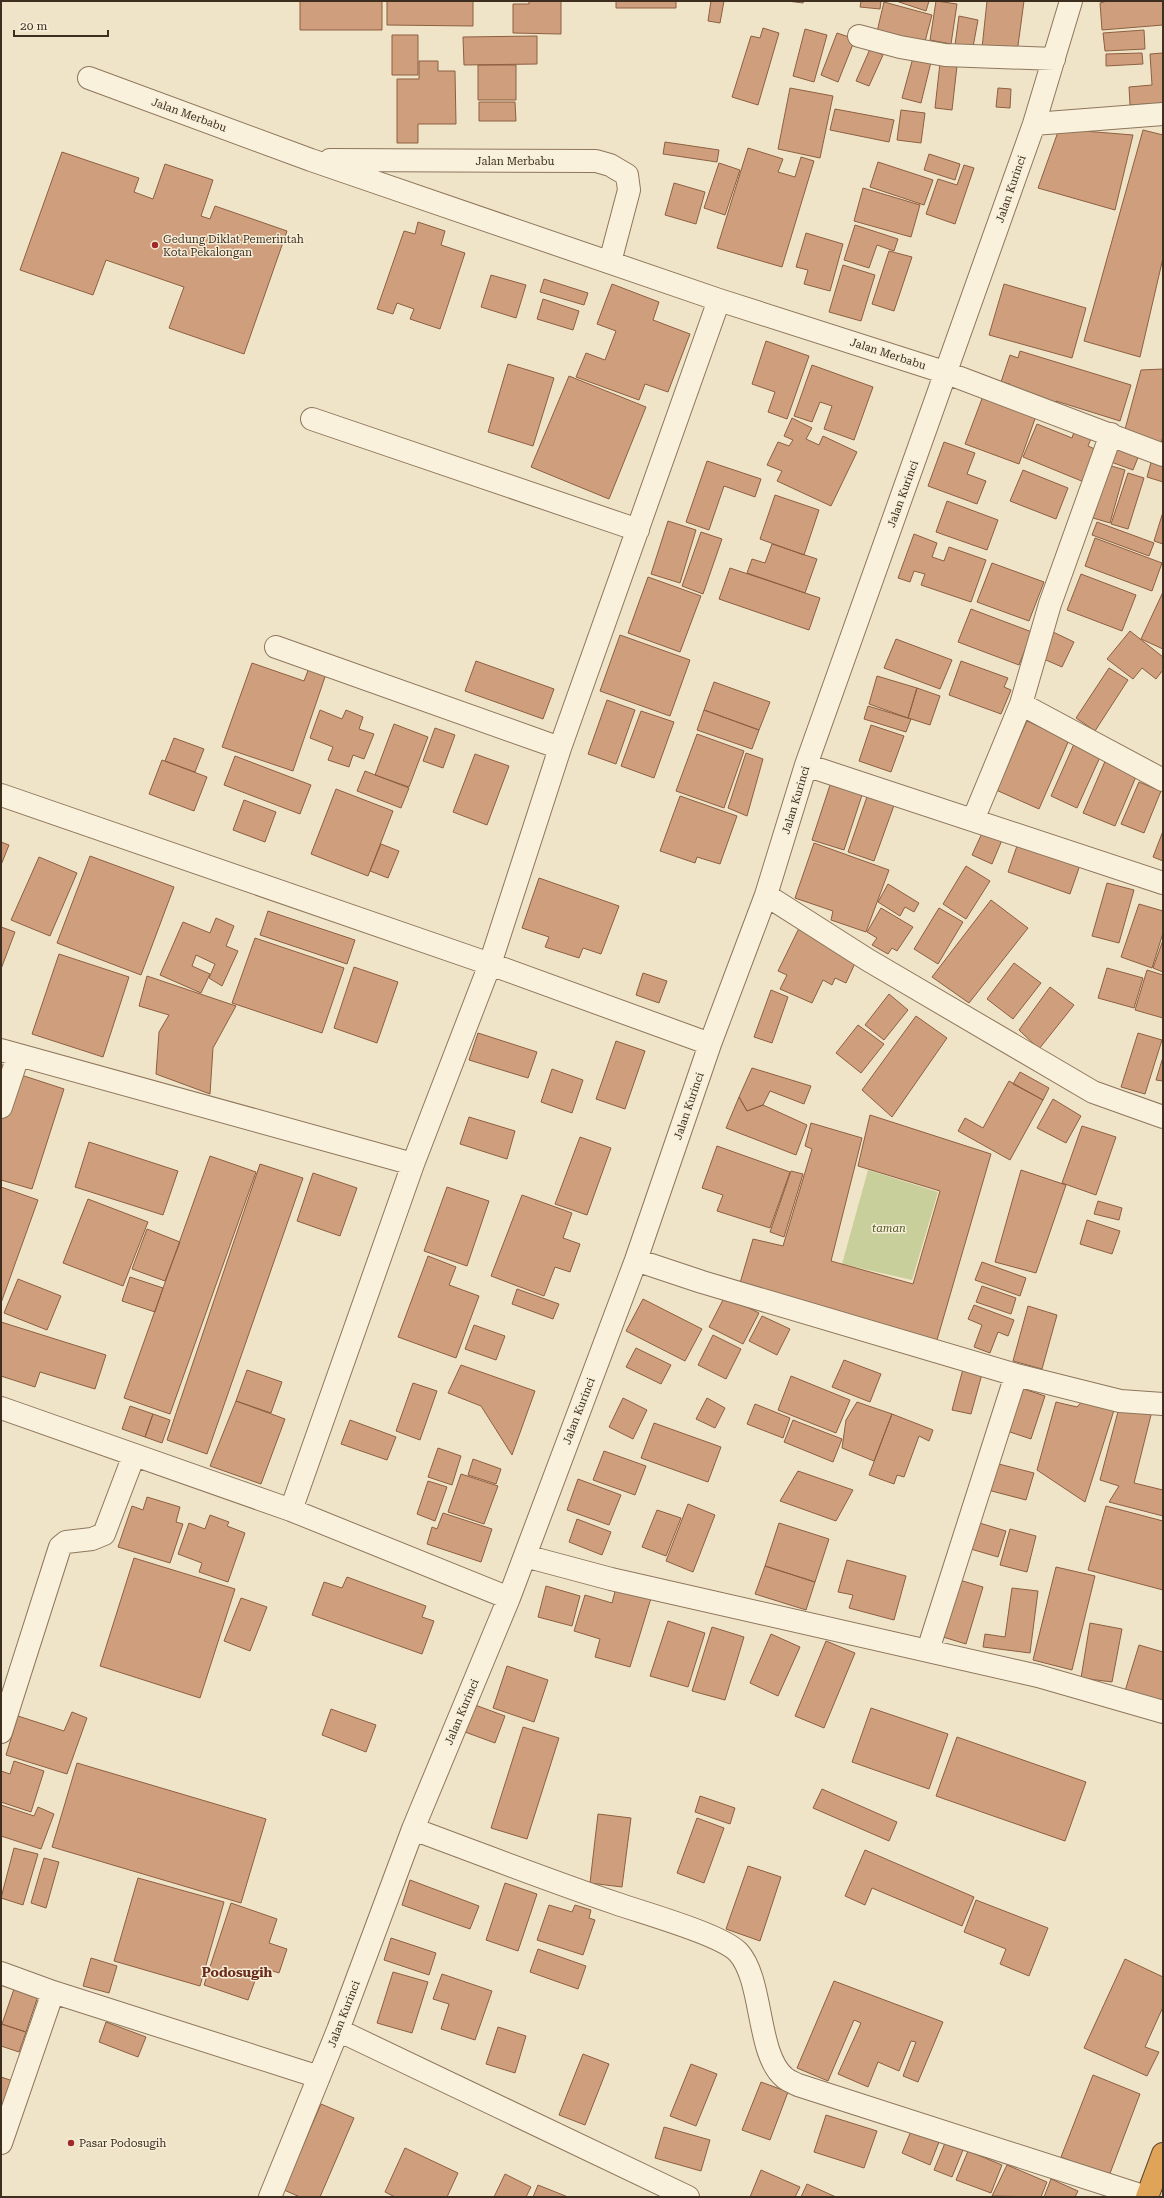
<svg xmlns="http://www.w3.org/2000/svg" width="1164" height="2198" viewBox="0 0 1164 2198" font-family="'Roboto Serif',serif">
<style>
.green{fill:#c9cf9b}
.building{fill:#cf9f7d;stroke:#8d5f41}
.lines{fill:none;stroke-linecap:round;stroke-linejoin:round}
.minor-casing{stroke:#8d765c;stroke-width:24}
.highway-casing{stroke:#5b4430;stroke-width:24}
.minor{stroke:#faf1dc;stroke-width:22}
.highway{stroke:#e0a458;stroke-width:22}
.poi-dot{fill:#9e2a2b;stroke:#f7eed8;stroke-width:1.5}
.labels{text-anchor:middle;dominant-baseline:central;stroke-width:3;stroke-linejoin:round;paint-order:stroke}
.street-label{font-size:11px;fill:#3d2e20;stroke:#f7eed8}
.poi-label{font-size:11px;fill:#3d2e20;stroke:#f7eed8;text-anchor:start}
.park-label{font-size:11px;font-style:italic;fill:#4d5a26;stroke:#f7eed8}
.quarter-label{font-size:13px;font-weight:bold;fill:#6b2e1e;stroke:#f7eed8}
</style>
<rect width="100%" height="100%" fill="#f0e4c8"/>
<path class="green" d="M868,1170L938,1192L912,1280L842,1264Z"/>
<path class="building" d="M300,1H382V30H300Z
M387,1H473V26L387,25Z
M529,1H561V34L513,33V4H529Z
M616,1H676V8H616Z
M711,1H724L720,23L708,21Z
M787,1H804L803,3Z
M861,1H881L880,9L860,7Z
M896,1H929L926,11Z
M936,1L957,4L951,44L930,40Z
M987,1H1024L1017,53L982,48Z
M1107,1H1163V25L1102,30L1100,3Z
M884,2L932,15L923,49L876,36Z
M959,16L978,20L973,47L955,45Z
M763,28L779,33L758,105L732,97L751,36L760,38Z
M805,29L827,35L814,82L793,76Z
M1144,30L1145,49L1105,51L1103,33Z
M837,33L855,39L838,82L821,75Z
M392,35H418V75H392Z
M537,36V64L464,65L463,37Z
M870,49L883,55L869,86L856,81Z
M1142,53L1143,64L1106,66V54Z
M1163,53V103L1130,105L1129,87L1152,85L1150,54Z
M914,54L932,58L921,103L902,98Z
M419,61H438V71H455L456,124H418V143H397V79H419Z
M940,63L957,66L952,110L935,108Z
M478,65H516V100H478Z
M790,88L833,96L820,158L778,149Z
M998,88L1011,89L1010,108L996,107Z
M479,102H515L516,121H479Z
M835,109L894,120L889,142L830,130Z
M901,110L925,113L921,143L897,140Z
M1059,129L1133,135L1115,210L1038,188Z
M1143,130L1163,135V258L1140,357L1084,341Z
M665,142L719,150L717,162L663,154Z
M748,148L783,159L778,172L795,177L801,157L814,161L782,267L717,248Z
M62,152L139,178L134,192L153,199L165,164L213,180L201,216L210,219L215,206L287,231L244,354L169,328L184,287L106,260L93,295L20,270Z
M929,154L960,164L955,180L924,170Z
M878,162L933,180L924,205L870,187Z
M719,163L740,170L725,215L704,208Z
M964,165L974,168L955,224L926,214L938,179L957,185Z
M674,183L705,192L696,224L665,215Z
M863,188L920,205L911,237L854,221Z
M418,222L445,231L441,245L465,253L440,329L410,319L414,309L397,303L393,314L377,309L404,231L415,234Z
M855,225L898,239L894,251L877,245L869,268L844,260Z
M806,233L843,244L830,291L804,284L808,270L796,267Z
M889,251L912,257L894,311L872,304Z
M843,265L875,275L861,321L829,312Z
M491,275L526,285L516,318L481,307Z
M544,279L588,293L584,305L540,292Z
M612,284L659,302L653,320L690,334L668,392L645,384L639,400L576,377L586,353L605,360L616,331L597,324Z
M1004,284L1086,308L1072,358L989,335Z
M543,299L579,311L573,330L537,319Z
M766,341L809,356L787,419L768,412L775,392L752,384Z
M1020,351L1131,385L1120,421L1056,401L1054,407L1008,393L1010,384L1001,382L1010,355L1018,358Z
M508,364L554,378L533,446L488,432Z
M812,365L873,387L854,440L824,429L832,406L820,402L812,422L794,416Z
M1163,369V436L1160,447L1124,433L1141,370Z
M569,376L646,407L609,499L531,467Z
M983,396L1036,416L1019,464L965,444Z
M792,418L812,428L806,439L819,445L823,436L857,452L831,506L777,481L782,471L767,465L778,442L789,446L793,440L784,436Z
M1037,424L1072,438L1074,432L1091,439L1088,446L1097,450L1084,482L1023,457Z
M944,442L975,453L967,474L986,481L977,504L928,486Z
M1117,446L1139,455L1133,470L1111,462Z
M1152,459L1163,463V482L1147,477Z
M707,461L761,479L755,497L724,486L709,530L686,522Z
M1108,465L1125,470L1110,523L1093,518Z
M1023,470L1068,488L1056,519L1010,501Z
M1128,473L1144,478L1128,529L1111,524Z
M775,495L819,510L804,555L760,539Z
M947,501L998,520L987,550L936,532Z
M1163,512V544L1154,541Z
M668,521L696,530L680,583L651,574Z
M1097,522L1154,543L1149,556L1092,535Z
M701,532L722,539L703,594L682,586Z
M914,534L937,543L932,557L944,561L949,547L986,560L971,602L921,585L925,574L914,571L910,582L898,578Z
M1095,538L1162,563L1152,591L1085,566Z
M772,544L817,559L805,593L747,573L752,559L765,563Z
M992,563L1044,582L1029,621L977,602Z
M730,568L820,598L809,630L719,599Z
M1081,574L1136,595L1122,631L1067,610Z
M648,577L701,596L680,652L628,633Z
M1163,592V649L1141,639Z
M971,609L1032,632L1019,665L958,642Z
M1051,631L1074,642L1062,667L1039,657Z
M1130,631L1163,657V670L1156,679L1142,668L1133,679L1107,659Z
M620,635L690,660L670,716L600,691Z
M896,639L952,660L940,689L884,668Z
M476,661L554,689L543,719L465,691Z
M961,661L1008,678L1004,687L1011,690L1001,714L949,695Z
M252,663L304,681L309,668L326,674L293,771L222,747Z
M1109,668L1128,680L1095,731L1076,718Z
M877,676L917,688L908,718L869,704Z
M714,682L770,702L759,730L704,710Z
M917,688L940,696L930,725L908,718Z
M607,700L635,710L616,764L588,754Z
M868,706L911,719L906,732L864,719Z
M320,710L342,719L346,710L363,717L359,729L374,734L364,759L353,755L349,767L328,760L333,747L310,738Z
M704,710L759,730L752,749L697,730Z
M641,711L674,722L654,778L621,766Z
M1027,721L1069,740L1039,809L996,790Z
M394,724L428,737L409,787L375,775Z
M871,725L904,736L891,772L859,761Z
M435,728L455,735L443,768L423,761Z
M697,734L744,751L724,808L676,791Z
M174,738L204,749L195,772L165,761Z
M1074,744L1101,755L1077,808L1051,796Z
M746,753L763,759L747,816L728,808Z
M475,754L509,766L487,825L453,812Z
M235,756L311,785L300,814L224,785Z
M1106,759L1138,772L1115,826L1083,813Z
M162,760L207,777L194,811L149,794Z
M365,771L409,788L401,808L357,791Z
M833,776L865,786L844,850L812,840Z
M1139,782L1161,791L1144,833L1121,824Z
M870,788L897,797L874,861L848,852Z
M336,789L393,811L368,876L311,854Z
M680,796L737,816L720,864L697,857L695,863L660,851Z
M244,800L276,812L265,842L233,830Z
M983,831L1002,840L992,864L972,855Z
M1163,831V861L1153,857Z
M1,842L9,845L1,865Z
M814,843L889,870L866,932L831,920L833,911L795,898Z
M1018,843L1080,865L1070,894L1008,872Z
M381,844L399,851L388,878L370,871Z
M90,856L174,887L141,975L57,943Z
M39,857L77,873L50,936L11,920Z
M966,866L990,881L966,919L943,904Z
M539,878L619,906L601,954L583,948L579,958L545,947L549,937L522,928Z
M1107,883L1134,890L1119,943L1092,936Z
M888,884L919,903L914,912L905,907L900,916L878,902Z
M991,900L1028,928L969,1003L932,977Z
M1139,904L1163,911V933L1152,968L1121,957Z
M881,908L913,927L897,951L892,948L888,954L872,945L877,938L867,932Z
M939,908L963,922L938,964L914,949Z
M268,911L355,940L347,964L260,935Z
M216,918L234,926L226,946L238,951L222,986L209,978L215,964L196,955L192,966L210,974L201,993L160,975L183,922L210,933Z
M801,924L856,961L846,983L835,978L832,985L823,980L812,1003L780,989L787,975L778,971Z
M1,927L15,932L1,969Z
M255,938L344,968L322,1033L232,1003Z
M1163,940V972L1153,968Z
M59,954L129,977L103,1057L32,1034Z
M1014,963L1041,983L1013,1019L987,999Z
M354,967L398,982L377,1043L334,1028Z
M1107,968L1143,978L1134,1008L1098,998Z
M1147,970L1163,975V1018L1135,1010Z
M643,973L667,981L659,1003L636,995Z
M147,976L236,1006L213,1048L210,1094L156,1074L159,1032L169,1015L139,1006Z
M1050,987L1074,1005L1039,1049L1019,1030Z
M771,990L788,997L772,1043L754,1037Z
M889,994L908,1010L884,1040L865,1025Z
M916,1016L947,1038L892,1117L862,1090Z
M858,1025L884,1044L861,1073L836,1053Z
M478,1033L537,1052L528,1078L469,1060Z
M1138,1033L1162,1040L1145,1094L1121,1087Z
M616,1041L645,1051L625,1109L596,1099Z
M1163,1057V1081L1156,1080Z
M752,1068L811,1086L804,1104L770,1091L763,1105L747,1111L739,1097Z
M552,1069L583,1080L572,1113L541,1102Z
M1020,1072L1049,1088L1043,1100L1013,1084Z
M15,1073L64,1089L32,1189L1,1180V1117Z
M1009,1081L1043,1100L1010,1160L958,1131L965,1118L983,1128Z
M739,1097L747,1111L763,1105L807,1125L796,1155L726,1128Z
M1053,1099L1081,1116L1066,1143L1037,1128Z
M870,1115L991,1154L937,1340L740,1283L753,1239L783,1246L812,1149L805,1146L811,1123L862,1138L831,1261L913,1284L940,1191L858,1166Z
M469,1117L515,1131L507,1159L460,1144Z
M1082,1126L1116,1137L1096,1195L1062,1183Z
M580,1137L611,1148L587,1215L555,1204Z
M89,1142L178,1171L163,1215L75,1187Z
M717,1146L790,1172L770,1228L717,1211L723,1195L702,1188Z
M210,1156L256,1172L170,1414L124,1398Z
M260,1164L303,1178L207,1454L167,1440Z
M1021,1170L1066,1185L1036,1273L995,1262Z
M791,1171L803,1174L784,1237L770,1232Z
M313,1173L357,1188L340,1236L297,1221Z
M1,1187L38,1200L1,1303Z
M447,1187L489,1201L467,1266L424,1251Z
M522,1195L572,1213L563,1238L580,1244L570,1272L555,1267L544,1296L491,1276Z
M88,1199L148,1222L123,1286L63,1263Z
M1098,1201L1122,1208L1119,1220L1094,1214Z
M1087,1220L1120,1231L1112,1254L1080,1244Z
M147,1229L180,1242L165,1281L132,1269Z
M428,1256L456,1267L449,1285L479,1296L456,1358L398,1337Z
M982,1262L1026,1278L1020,1296L975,1280Z
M130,1277L163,1288L155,1312L122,1301Z
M18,1279L61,1296L47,1330L4,1313Z
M982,1286L1016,1298L1011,1314L976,1302Z
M517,1289L559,1304L553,1319L512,1304Z
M725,1296L759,1313L743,1344L709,1327Z
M643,1299L702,1329L685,1361L626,1331Z
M974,1305L1014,1320L1008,1336L998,1332L990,1353L974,1347L982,1325L968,1319Z
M1028,1306L1057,1315L1042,1369L1013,1361Z
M762,1316L790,1329L777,1355L749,1341Z
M1,1322L106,1355L95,1389L40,1372L35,1387L1,1376Z
M474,1325L505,1336L496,1360L465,1349Z
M713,1335L741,1349L726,1379L698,1365Z
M636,1348L671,1365L661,1384L626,1367Z
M844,1360L881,1374L870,1402L832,1387Z
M461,1365L535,1391L512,1455L481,1406L448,1393Z
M963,1369L982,1374L971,1414L952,1410Z
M247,1370L282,1382L271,1413L236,1401Z
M791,1376L850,1400L836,1433L778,1410Z
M413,1383L437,1391L420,1440L396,1431Z
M1021,1388L1045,1396L1031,1439L1007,1431Z
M623,1398L647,1410L633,1439L609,1427Z
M707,1398L725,1408L715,1428L696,1419Z
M1084,1399L1115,1407L1085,1502L1037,1470L1056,1402L1077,1407Z
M236,1401L285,1419L261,1484L210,1466Z
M857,1402L892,1414L874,1461L842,1448L846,1420Z
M755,1404L790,1418L783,1438L747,1424Z
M1120,1404L1152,1411L1134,1483L1163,1490V1516L1109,1502L1119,1486L1100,1480Z
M130,1406L153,1414L145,1437L122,1429Z
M153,1414L170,1420L162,1443L145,1437Z
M892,1414L933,1430L929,1441L919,1436L904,1477L897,1475L894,1484L869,1475Z
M350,1420L396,1437L387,1460L341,1444Z
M793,1420L842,1439L833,1462L784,1442Z
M654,1423L721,1447L708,1482L641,1458Z
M438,1448L461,1456L452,1485L428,1477Z
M604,1451L646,1466L635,1495L593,1480Z
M473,1459L501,1469L496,1484L468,1475Z
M991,1462L1034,1473L1026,1500L984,1489Z
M798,1471L853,1490L836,1521L780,1501Z
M461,1474L498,1486L484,1524L448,1512Z
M578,1479L621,1495L609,1525L567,1510Z
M428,1481L447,1487L435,1521L417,1514Z
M147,1497L180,1507L176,1522L183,1524L170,1563L118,1547L132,1506L143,1510Z
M688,1504L715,1515L693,1572L666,1561Z
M1106,1506L1163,1521V1590L1088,1570Z
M657,1510L681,1518L666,1556L642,1547Z
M443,1513L492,1529L481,1562L427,1544L432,1527L437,1529Z
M210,1515L229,1522L227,1526L245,1533L228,1582L199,1572L202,1563L178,1554L189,1523L205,1529Z
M577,1519L611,1532L602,1555L569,1542Z
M973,1521L1006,1531L998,1557L964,1547Z
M779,1523L829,1539L815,1582L765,1566Z
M1010,1529L1036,1536L1027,1572L1000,1565Z
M134,1558L235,1589L200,1698L100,1666Z
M847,1560L906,1576L894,1620L849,1608L853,1595L838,1592Z
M765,1566L815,1582L806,1610L755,1594Z
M1056,1567L1095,1576L1072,1670L1033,1660Z
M347,1577L426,1606L422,1617L434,1621L422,1654L312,1615L324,1582L342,1588Z
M956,1579L983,1587L966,1644L943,1637Z
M617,1584L652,1595L630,1667L595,1657L600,1639L574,1631L585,1595L612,1603Z
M546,1586L580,1596L572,1626L538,1617Z
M1012,1588L1038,1591L1030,1653L983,1647L985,1634L1005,1637Z
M241,1598L267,1607L250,1651L224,1641Z
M668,1621L705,1633L688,1687L650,1676Z
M1090,1623L1122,1629L1112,1682L1081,1678Z
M712,1627L744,1637L725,1700L692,1691Z
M771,1634L800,1647L778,1696L750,1683Z
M826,1641L855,1653L824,1728L795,1716Z
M1139,1645L1163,1652V1702L1125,1691Z
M507,1666L548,1680L534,1722L493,1708Z
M475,1705L505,1716L495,1743L465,1732Z
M871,1708L948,1734L929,1789L852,1762Z
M331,1709L376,1725L366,1752L322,1735Z
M72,1712L87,1718L67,1774L6,1755L18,1716L64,1731Z
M523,1727L559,1738L527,1839L491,1828Z
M957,1737L1086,1782L1065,1841L936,1796Z
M14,1761L44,1771L31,1812L1,1802V1771L10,1774Z
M77,1763L266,1819L241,1903L52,1847Z
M822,1789L897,1822L889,1841L813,1808Z
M700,1796L735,1808L730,1824L695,1812Z
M1,1805L34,1816L38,1807L54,1814L41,1849L1,1836Z
M598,1814L631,1818L622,1887L590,1883Z
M697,1818L724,1828L704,1883L677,1873Z
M14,1848L38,1854L23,1905L1,1898Z
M865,1850L974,1897L962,1926L872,1888L865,1905L845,1896Z
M44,1858L59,1862L46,1908L31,1903Z
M748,1866L781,1877L760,1941L726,1929Z
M138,1878L224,1902L200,1986L114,1961Z
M410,1880L479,1906L470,1929L402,1905Z
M505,1883L537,1894L518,1951L486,1940Z
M976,1900L1048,1928L1029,1976L1000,1964L1006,1949L964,1932Z
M231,1903L277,1919L269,1943L287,1949L279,1973L260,1967L248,2000L204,1985Z
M549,1905L572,1912L575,1905L591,1910L589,1918L595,1920L583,1955L537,1940Z
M391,1938L436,1953L429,1975L384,1960Z
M538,1949L586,1966L578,1989L530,1972Z
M91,1958L117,1966L109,1993L83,1986Z
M1125,1959L1163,1977V2007L1145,2047L1159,2052L1147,2076L1084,2048Z
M393,1972L428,1982L412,2033L377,2023Z
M442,1974L492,1991L475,2040L441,2029L449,2004L433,1999Z
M834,1981L943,2022L918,2082L903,2076L916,2042L911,2041L899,2071L878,2062L868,2087L838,2074L861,2023L854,2020L828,2081L797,2068Z
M15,1986L39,1993L26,2032L2,2024Z
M106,2022L146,2037L138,2057L99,2042Z
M1,2024L26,2032L19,2052L1,2046Z
M498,2027L526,2036L515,2073L486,2064Z
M583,2054L609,2064L585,2125L559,2115Z
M691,2064L717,2074L696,2126L670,2116Z
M1093,2075L1140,2094L1109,2176L1061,2157Z
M1,2077L16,2082L1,2117Z
M761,2082L788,2092L770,2140L742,2130Z
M321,2104L354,2118L320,2197H300L284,2190Z
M826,2115L877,2131L864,2168L814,2152Z
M664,2127L710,2140L701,2171L655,2158Z
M911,2131L939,2142L930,2165L902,2153Z
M947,2138L965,2145L952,2177L934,2170Z
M405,2148L458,2173L447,2197H395L385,2192Z
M968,2151L1002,2165L991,2193L956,2180Z
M1007,2165L1047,2182L1041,2197L992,2196Z
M761,2170L800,2187L795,2197H750Z
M505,2174L531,2187L526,2197H494Z
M1051,2179L1078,2191L1075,2197H1044Z
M807,2184L836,2197H801Z
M538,2185L568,2197H533Z"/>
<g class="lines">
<g class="minor-casing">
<path id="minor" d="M859,36L900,47L945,55L1054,59
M89,78L311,160L719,300L947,373L1163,455
M1034,124L1163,114
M330,160L596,161L610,165L627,175L629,190L610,262
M312,419L638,530
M276,647L560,748
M1021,704L1163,780
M806,765L1163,883
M1,795L490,964L710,1044
M973,820L1021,704L1050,604L1111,434
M766,895L868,960L1093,1092L1163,1117
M1,1050L413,1164
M1,1107L18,1056
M636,1260L702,1282L1016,1375L1120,1401L1163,1404
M1,1408L291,1510L509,1598
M291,1510L413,1164L490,964L560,748L719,300
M525,1556L611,1579L1038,1676L1163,1712
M928,1650L1016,1375
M1,1732L60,1547L66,1542L92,1539L104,1534L134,1455
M413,1829C481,1854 547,1880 615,1903C643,1913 720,1934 738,1952C764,1980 756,2055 785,2078C789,2081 794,2083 798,2085L1146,2197
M1,1973L53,1992L319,2077
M338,2030L688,2197
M1,2143L53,1992
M270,2197L338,2030L413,1829L509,1598L636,1260L710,1044L766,895L806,765L1034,124L1071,1"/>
</g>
<g class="highway-casing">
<path id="highway" d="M1147,2197L1163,2154"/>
</g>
<use href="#minor" class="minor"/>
<use href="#highway" class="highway"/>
</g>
<g class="poi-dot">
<circle cx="155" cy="245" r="4"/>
<circle cx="71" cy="2143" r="4"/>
</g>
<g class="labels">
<g class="street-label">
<text transform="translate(189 115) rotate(20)">Jalan Merbabu</text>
<text x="515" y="161">Jalan Merbabu</text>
<text transform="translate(1011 189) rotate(-71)">Jalan Kurinci</text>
<text transform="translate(888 354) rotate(18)">Jalan Merbabu</text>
<text transform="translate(903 494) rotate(-70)">Jalan Kurinci</text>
<text transform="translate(796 800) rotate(-73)">Jalan Kurinci</text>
<text transform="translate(689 1106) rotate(-71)">Jalan Kurinci</text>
<text transform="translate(579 1411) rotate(-69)">Jalan Kurinci</text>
<text transform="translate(462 1712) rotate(-67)">Jalan Kurinci</text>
<text transform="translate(344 2014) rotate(-69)">Jalan Kurinci</text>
</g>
<g class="poi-label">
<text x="163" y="239">Gedung Diklat Pemerintah<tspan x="163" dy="13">Kota Pekalongan</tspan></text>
<text x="79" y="2143">Pasar Podosugih</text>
</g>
<g class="park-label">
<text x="889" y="1228">taman</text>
</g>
<g class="quarter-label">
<text x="237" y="1972">Podosugih</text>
</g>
</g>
<rect width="1164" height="2198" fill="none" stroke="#3d2e20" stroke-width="4"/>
<path d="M14 30v6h94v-6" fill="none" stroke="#3d2e20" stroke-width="2"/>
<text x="20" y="30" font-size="12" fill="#3d2e20" stroke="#f7eed8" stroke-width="3" paint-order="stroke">20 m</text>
</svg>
